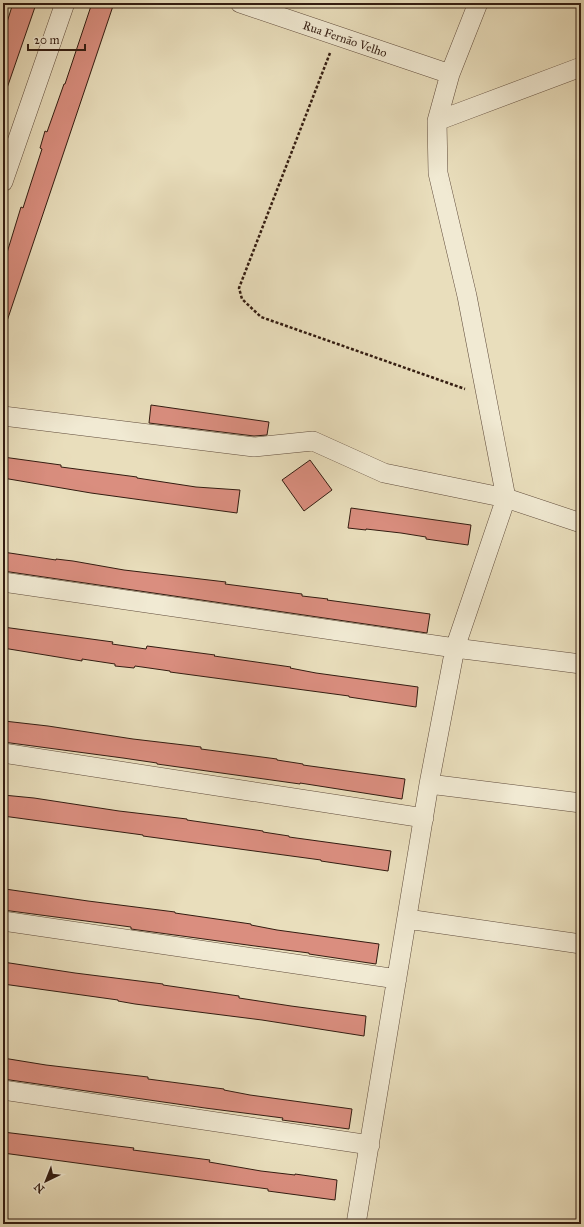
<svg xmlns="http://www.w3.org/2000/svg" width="584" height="1227" viewBox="0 0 584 1227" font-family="'IM FELL Great Primer',serif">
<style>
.building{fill:#da8e7f;stroke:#331c11}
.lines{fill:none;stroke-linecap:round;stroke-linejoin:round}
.street-casing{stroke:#604c3c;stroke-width:20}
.path{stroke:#331c11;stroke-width:2.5;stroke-dasharray:3 2;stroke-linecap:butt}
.street{stroke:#f1ead3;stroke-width:19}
.labels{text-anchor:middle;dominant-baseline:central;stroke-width:3;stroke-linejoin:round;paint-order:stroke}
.street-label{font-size:12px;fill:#331c11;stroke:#f1ead3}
</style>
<rect width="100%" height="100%" fill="#e9debc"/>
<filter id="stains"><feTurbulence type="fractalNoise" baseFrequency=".005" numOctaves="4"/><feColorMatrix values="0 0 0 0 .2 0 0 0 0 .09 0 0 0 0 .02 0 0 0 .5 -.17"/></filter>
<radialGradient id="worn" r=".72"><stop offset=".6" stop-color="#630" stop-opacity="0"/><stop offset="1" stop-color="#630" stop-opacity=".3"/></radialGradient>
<path class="building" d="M13,3H22L35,7L6,91L3,90V35Z
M92,3H114L6,324L3,323V255L6,256L21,207L23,208L31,183L42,149L40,148L45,131L47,132L64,84H65Z
M151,405L269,422L267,435L254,436L149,423Z
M3,457L61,465V467L137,477V478L196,487L240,490L237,513L91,493L3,478Z
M310,460L332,490L304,511L282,480Z
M351,508L471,525L468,545L426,539V537L401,533L366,529V530L348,528Z
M3,552L56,560V559L73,561L124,570L226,582L225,584L302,594V596L328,599L327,600L430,614L427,633L3,571Z
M3,627L113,642L112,644L146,649L147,646L215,655L214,656L291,667L290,668L316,673L418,687L416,707L349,697V696L170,672V671L135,666L134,668L115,666V664L82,659V661L3,648Z
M4,721L48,726L133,739L201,747V749L277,759V760L303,764V765L405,779L402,799L300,783V784L157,764V763L123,758L3,742Z
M3,795L34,798L119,811L187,819V820L263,831V832L289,836V837L391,851L388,871L321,861V860L143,836V835L3,816Z
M5,889L88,901L175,912V913L251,924V925L277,930L379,944L376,964L309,954V953L255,946L131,929V927L3,910Z
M3,962L75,973L163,984V985L239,996V998L291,1006L366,1016L364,1036L262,1020L135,1004L118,1001V1000L3,984Z
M3,1058L46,1065L148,1077V1079L224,1089V1090L250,1095L352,1109L349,1129L282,1120L283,1118L205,1108L3,1079Z
M3,1132L134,1148L133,1150L210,1160L209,1162L261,1171L295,1175V1174L337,1180L335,1200L268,1191V1189L3,1153Z"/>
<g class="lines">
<g class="street-casing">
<path id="street" d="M240,3L450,74
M437,121L581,67
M3,182L65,3
M3,416L254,447L313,441L384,473L506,498L581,523
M3,582L455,648L581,664
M3,753L424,818
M429,784L581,803
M407,919L581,944
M3,921L397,979
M3,1090L370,1145
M356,1224L429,784L455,648L506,498L467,296L438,173L437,121L450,74L478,3"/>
</g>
<path class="path" d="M330,53L239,288L242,299L261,317L465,389"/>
<use href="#street" class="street"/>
</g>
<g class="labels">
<g class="street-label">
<text transform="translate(345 39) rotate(19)">Rua Fernão Velho</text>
</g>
</g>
<rect width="584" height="1227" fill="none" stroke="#e9debc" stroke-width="16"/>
<rect x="4" y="4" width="576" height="1219" fill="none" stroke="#331c11" stroke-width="2"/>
<rect x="8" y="8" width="568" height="1211" fill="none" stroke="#331c11"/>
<g transform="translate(46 1181) rotate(223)" stroke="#f1ead3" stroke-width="3" paint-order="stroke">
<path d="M0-3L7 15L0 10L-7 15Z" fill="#331c11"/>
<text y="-6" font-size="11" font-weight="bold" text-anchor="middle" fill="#331c11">N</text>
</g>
<path d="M28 44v6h57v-6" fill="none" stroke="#331c11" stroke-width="2"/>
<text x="34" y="44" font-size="12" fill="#331c11" stroke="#f1ead3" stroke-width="3" paint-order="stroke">20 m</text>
<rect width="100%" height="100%" filter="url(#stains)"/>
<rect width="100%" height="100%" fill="url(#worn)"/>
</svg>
